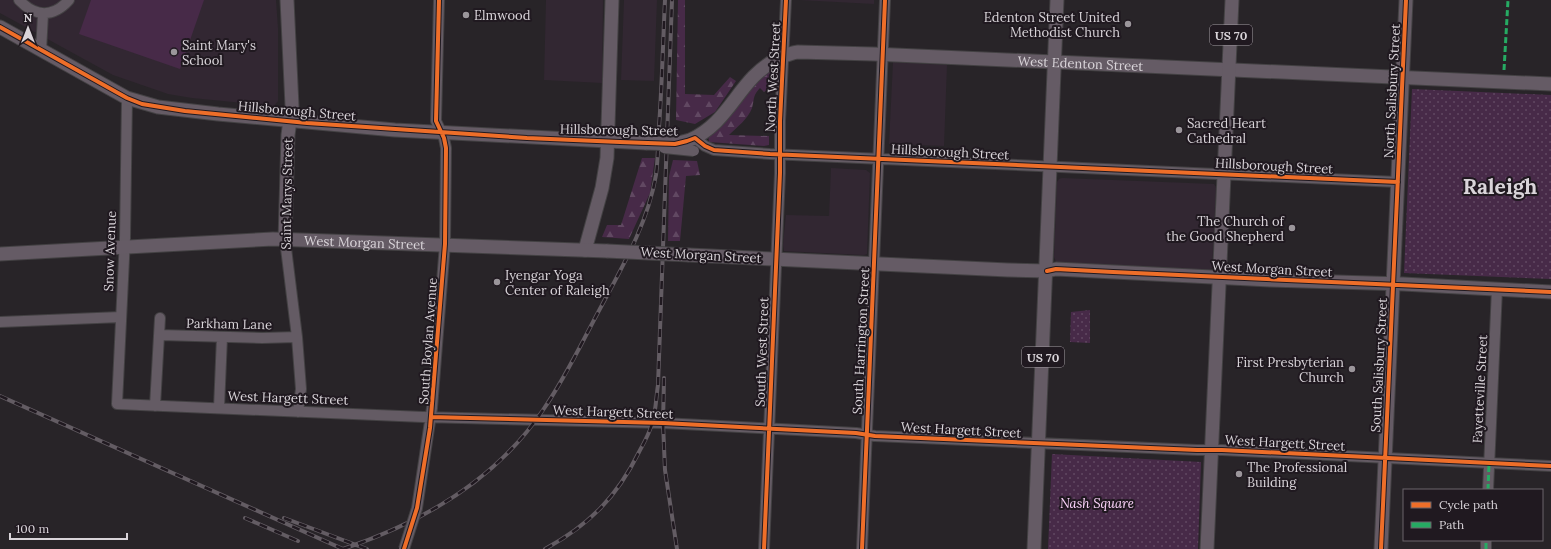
<svg xmlns="http://www.w3.org/2000/svg" width="1551" height="549" viewBox="0 0 1551 549" font-family="Lora,serif">
<style>
.built{fill:#322732}
.forest{fill:url(#forest-firs)}
.park{fill:url(#park-dots)}
.pitch{fill:#472a48}
.lines{fill:none;stroke-linecap:round;stroke-linejoin:round}
.minor-casing{stroke:#434143;stroke-width:12}
.major-casing{stroke:#434143;stroke-width:15}
.minor{stroke:#645b64;stroke-width:10}
.major{stroke:#655b65;stroke-width:13}
.rail-casing{stroke:#635c63;stroke-width:4}
.rail{stroke:#201920;stroke-width:2.5;stroke-dasharray:8;stroke-linecap:butt}
.minor-bridge-casing{stroke:#434143;stroke-width:12;stroke-linecap:butt}
.major-bridge-casing{stroke:#434143;stroke-width:15;stroke-linecap:butt}
.minor-bridge{stroke:#645b64;stroke-width:10}
.major-bridge{stroke:#655b65;stroke-width:13}
.quiet{stroke:#26ab63;stroke-width:3;stroke-dasharray:6 3;stroke-linecap:butt}
.cycleway-casing{stroke:#201920;stroke-width:6}
.cycleway{stroke:#ee6e29;stroke-width:4}
.poi-dot{fill:#9b969b;stroke:#201920;stroke-width:1.5}
.labels{text-anchor:middle;dominant-baseline:central;stroke-width:4;stroke-linejoin:round;paint-order:stroke}
.shield{fill:#201920;stroke:#a29ca2;stroke-width:1}
.shield-label{font-size:12px;font-weight:bold;fill:#d9d4d9}
.poi-label{font-size:13px;fill:#d9d4d9;stroke:#201920;text-anchor:start}
.street-label{font-size:13px;fill:#d9d4d9;stroke:#201920}
.park-label{font-size:13px;font-style:italic;fill:#fdd5fc;stroke:#201920}
.town-label{font-size:21px;font-weight:bold;fill:#d9d4d9;stroke:#201920}
</style>
<defs>
<pattern id="forest-firs" width="22" height="20" patternUnits="userSpaceOnUse"><rect width="22" height="20" fill="#472a48"/><path d="M5 1l3.5 6h-7zM16 11l3.5 6h-7z" fill="#614862"/></pattern>
<pattern id="park-dots" width="8" height="8" patternUnits="userSpaceOnUse"><rect width="8" height="8" fill="#472a48"/><path d="M2 2h.1M6 6h.1" fill="none" stroke="#614862" stroke-width="1.8" stroke-linecap="round"/></pattern>
</defs>
<rect width="100%" height="100%" fill="#282428"/>
<path class="built" d="M0,0H276L278,28V101L274,106L192,98L168,94L113,75L0,13Z
M546,0H603L602,83L544,80Z
M624,0H657L654,81L621,80Z
M799,0H874V4Z
M893,62L947,65L944,146L889,144Z
M831,168L866,170L870,173L867,254L864,255L784,251L783,245L786,215L829,216Z
M1062,178L1214,184L1216,187L1212,268L1209,270L1157,268L1057,264L1054,257L1057,182L1059,179Z"/>
<path class="forest" d="M678,0H685V94L714,95L730,77L736,81L715,112L695,124L676,120Z
M767,69L773,72C773,79 771,88 764,92L760,88C752,97 755,98 752,108C748,119 737,127 729,135L769,136V145L764,146L709,142L708,135Z
M642,158H655L650,193L629,239L602,237L607,225H621Z
M673,160L697,161L700,175L686,176L680,241H668L669,176Z"/>
<path class="park" d="M1412,89L1551,95V279L1404,273Z
M1090,310V343L1070,342L1071,312Z
M1052,454L1201,462L1198,549H1048Z"/>
<path class="pitch" d="M91,0H204L180,69L79,34Z"/>
<g class="lines">
<g class="minor-casing">
<path id="minor" d="M19,0C35,17 53,18 69,0
M41,51L43,14
M127,98L125,238L117,404L423,417L663,423L856,433L875,436L1197,450H1222L1551,466
M695,138L705,146L714,150L770,154L1398,182
M285,240L297,337L301,389L298,412
M0,322L121,317
M160,335L262,338L297,337
M155,406L160,318
M219,408L222,337
M1488,490L1497,289
M417,508L432,408L445,244L446,148L444,138L436,121L439,0
M764,549L780,173V121L786,0
M862,549L885,0
M1486,549V540"/>
</g>
<g class="major-casing">
<g id="major">
<path d="M0,27L127,98L158,107L218,114L395,130L646,143"/>
<path id="s1" d="M690,140C731,122 738,79 777,59C784,56 790,53 798,52L873,54L1551,84"/>
<path d="M285,240L288,135L292,106L287,0"/>
<path d="M585,250L602,188L607,158L612,0"/>
<path id="s2" d="M0,254L273,239L607,251"/>
<path d="M689,255L1008,270L1047,271L1056,269L1270,280L1403,284L1551,292"/>
<path d="M1034,549L1057,0"/>
<path d="M1207,549L1232,0"/>
<path d="M1381,549L1406,0"/>
</g>
</g>
<use href="#minor" class="minor"/>
<use href="#major" class="major"/>
<g class="rail-casing">
<path id="rail" d="M664,378L663,423L665,470L677,549
M0,396L343,549
M245,518L298,541
M284,518L367,549
M343,549C421,523 496,480 543,410C566,377 583,340 602,305C624,264 648,222 656,175C658,160 658,143 659,127C662,85 663,42 665,0
M545,549C589,525 617,497 639,452C644,443 649,434 652,424C656,411 656,398 658,385L672,0"/>
</g>
<use href="#rail" class="rail"/>
<g class="minor-bridge-casing">
<path id="minor-bridge" d="M664,148L694,151
M404,549L417,508"/>
</g>
<g class="major-bridge-casing">
<path id="major-bridge" d="M646,143L675,144L690,140
M607,251L689,255"/>
</g>
<use href="#minor-bridge" class="minor-bridge"/>
<use href="#major-bridge" class="major-bridge"/>
<path class="quiet" d="M1504,70L1508,0
M1488,490L1489,463
M1486,549V540"/>
<g class="cycleway-casing">
<path id="cycleway" d="M0,27L127,98L142,104L185,111L307,123L527,138L620,142L675,144L687,141L695,138L705,146L714,150L770,154L1398,182
M1047,271L1056,269L1113,272L1551,292
M431,417L663,423L856,433L875,436L1197,450H1222L1551,466
M404,549L417,508L430,428L445,244L446,148L444,138L436,121L439,0
M764,549L780,173V121L786,0
M862,549L885,0
M1381,549L1406,0"/>
</g>
<use href="#cycleway" class="cycleway"/>
</g>
<g class="poi-dot">
<circle cx="466" cy="15" r="4"/>
<circle cx="1128" cy="24" r="4"/>
<circle cx="174" cy="52" r="4"/>
<circle cx="1179" cy="130" r="4"/>
<circle cx="1292" cy="228" r="4"/>
<circle cx="497" cy="282" r="4"/>
<circle cx="1352" cy="369" r="4"/>
<circle cx="1239" cy="474" r="4"/>
</g>
<g class="labels">
<g class="shield">
<rect x="1210" y="25" width="42" height="20" rx="3"/>
<rect x="1022" y="347" width="42" height="20" rx="3"/>
</g>
<g class="shield-label">
<text x="1231" y="35">US 70</text>
<text x="1043" y="357">US 70</text>
</g>
<g class="poi-label">
<text x="474" y="15">Elmwood</text>
<text x="1120" y="17" text-anchor="end">Edenton Street United<tspan x="1120" dy="15">Methodist Church</tspan></text>
<text x="182" y="45">Saint Mary's<tspan x="182" dy="15">School</tspan></text>
<text x="1187" y="123">Sacred Heart<tspan x="1187" dy="15">Cathedral</tspan></text>
<text x="1284" y="221" text-anchor="end">The Church of<tspan x="1284" dy="15">the Good Shepherd</tspan></text>
<text x="505" y="275">Iyengar Yoga<tspan x="505" dy="15">Center of Raleigh</tspan></text>
<text x="1344" y="362" text-anchor="end">First Presbyterian<tspan x="1344" dy="15">Church</tspan></text>
<text x="1247" y="467">The Professional<tspan x="1247" dy="15">Building</tspan></text>
</g>
<g class="street-label">
<text stroke="none"><textPath href="#s1" startOffset="425">West Edenton Street</textPath></text>
<text transform="translate(773 77) rotate(-87)">North West Street</text>
<text transform="translate(1392 91) rotate(-87)">North Salisbury Street</text>
<text transform="translate(297 111) rotate(5)">Hillsborough Street</text>
<text transform="translate(619 130) rotate(1)">Hillsborough Street</text>
<text transform="translate(950 152) rotate(3)">Hillsborough Street</text>
<text transform="translate(1274 166) rotate(3)">Hillsborough Street</text>
<text transform="translate(287 194) rotate(-89)">Saint Marys Street</text>
<text stroke="none"><textPath href="#s2" startOffset="365">West Morgan Street</textPath></text>
<text transform="translate(110 251) rotate(-88)">Snow Avenue</text>
<text transform="translate(701 255) rotate(3)">West Morgan Street</text>
<text transform="translate(1272 269) rotate(3)">West Morgan Street</text>
<text transform="translate(229 324) rotate(1)">Parkham Lane</text>
<text transform="translate(428 341) rotate(-86)">South Boylan Avenue</text>
<text transform="translate(861 341) rotate(-87)">South Harrington Street</text>
<text transform="translate(762 352) rotate(-88)">South West Street</text>
<text transform="translate(1379 365) rotate(-87)">South Salisbury Street</text>
<text transform="translate(1480 389) rotate(-87)">Fayetteville Street</text>
<text transform="translate(288 398) rotate(2)">West Hargett Street</text>
<text transform="translate(613 412) rotate(2)">West Hargett Street</text>
<text transform="translate(961 430) rotate(3)">West Hargett Street</text>
<text transform="translate(1285 443) rotate(3)">West Hargett Street</text>
</g>
<g class="park-label">
<text x="1097" y="503">Nash Square</text>
</g>
<g class="town-label">
<text x="1500" y="186">Raleigh</text>
</g>
</g>
<rect x="1403" y="489" width="140" height="52" fill="#201920" stroke="#6a646a"/>
<rect x="1411" y="502" width="20" height="6" fill="#ee6e29" stroke="#6a646a"/>
<text x="1439" y="509" font-size="12" fill="#d9d4d9">Cycle path</text>
<rect x="1411" y="522" width="20" height="6" fill="#26ab63" stroke="#6a646a"/>
<text x="1439" y="529" font-size="12" fill="#d9d4d9">Path</text>
<g transform="translate(28 28)" stroke="#201920" stroke-width="3" paint-order="stroke">
<path d="M0-3L7 15L0 10L-7 15Z" fill="#d9d4d9"/>
<text y="-6" font-size="11" font-weight="bold" text-anchor="middle" fill="#d9d4d9">N</text>
</g>
<path d="M10 533v6h117v-6" fill="none" stroke="#d9d4d9" stroke-width="2"/>
<text x="16" y="533" font-size="12" fill="#d9d4d9" stroke="#201920" stroke-width="3" paint-order="stroke">100 m</text>
</svg>
